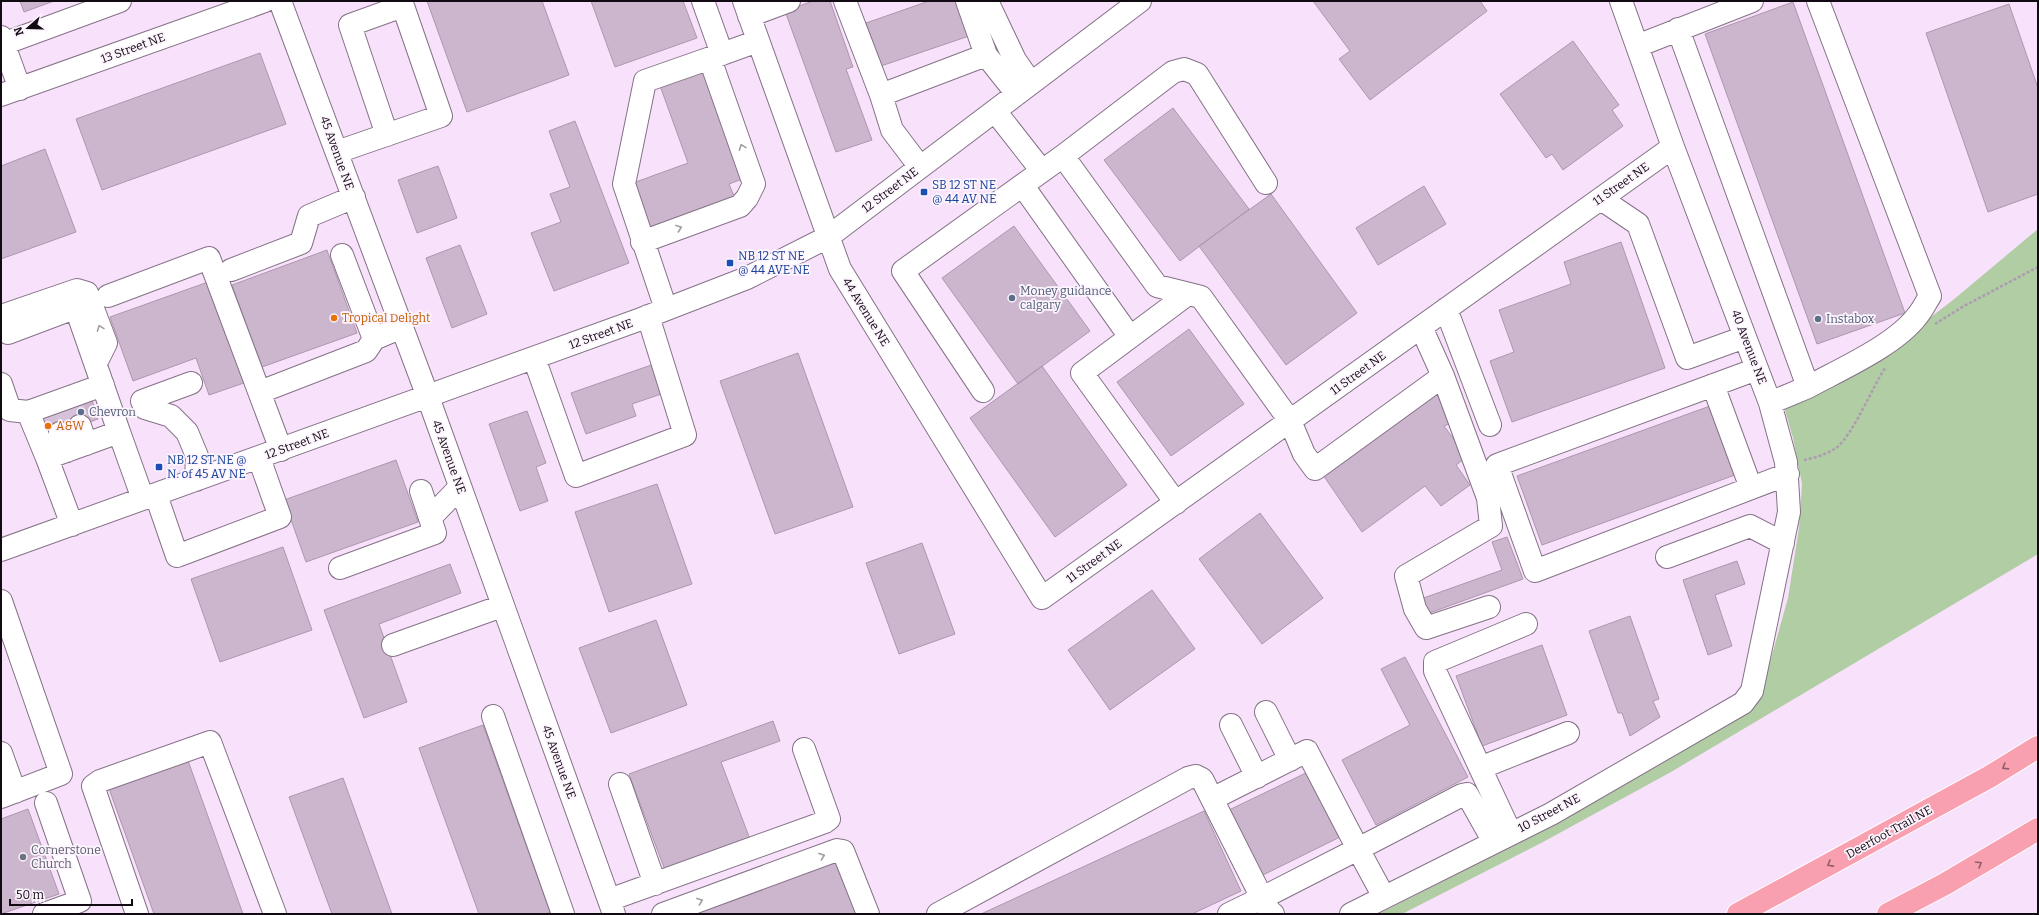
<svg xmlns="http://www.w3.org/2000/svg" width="2039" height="915" viewBox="0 0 2039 915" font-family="Bitter,serif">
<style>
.green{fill:#b0cda4}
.building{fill:#ccb6ce;stroke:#ac97af}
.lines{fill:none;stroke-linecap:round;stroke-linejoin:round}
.minor-tunnel{stroke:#d5c2d8;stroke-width:22;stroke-dasharray:22 11;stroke-linecap:butt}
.minor-casing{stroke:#857187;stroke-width:24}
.highway-casing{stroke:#fff;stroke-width:24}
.path{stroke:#ad9cb0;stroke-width:2.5;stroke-dasharray:3 2;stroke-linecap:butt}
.minor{stroke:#fff;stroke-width:22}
.highway{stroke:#f8a0b0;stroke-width:22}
.oneway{stroke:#a09da0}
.oneway2{stroke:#905c69}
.transit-dot{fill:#1a4fb4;stroke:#fdf4fe;stroke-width:1.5}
.service-dot{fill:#5c6f8a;stroke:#fdf4fe;stroke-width:1.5}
.food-dot{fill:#e8710a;stroke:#fdf4fe;stroke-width:1.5}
.worship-dot{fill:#6b7280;stroke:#fdf4fe;stroke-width:1.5}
.labels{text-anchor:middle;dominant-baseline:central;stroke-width:3.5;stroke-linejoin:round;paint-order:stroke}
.street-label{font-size:12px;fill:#110a12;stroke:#fdf4fe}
.transit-label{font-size:12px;fill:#164399;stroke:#fdf4fe;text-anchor:start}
.service-label{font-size:12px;fill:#4e5e75;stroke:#fdf4fe;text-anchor:start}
.food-label{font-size:12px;fill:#c56008;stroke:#fdf4fe;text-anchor:start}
.worship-label{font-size:12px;fill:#5b616d;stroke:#fdf4fe;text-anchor:start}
</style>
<rect width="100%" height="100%" fill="#f8e2fb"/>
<path class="green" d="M2038,229V554L1671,772L1543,842L1402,914H1378L1544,830L1740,718L1755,707L1761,694L1788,598L1799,528L1802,484L1793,438L1785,410L1867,366L1953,300Z"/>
<path class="building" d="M20,1H54L24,12Z
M427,1H542L569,75L467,112Z
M591,1H683L697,38L615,67Z
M813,1H830L853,67L846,69L872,140L836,152L785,11Z
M929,1H957L969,36L881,66L866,23Z
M1313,1H1480L1487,11L1370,100L1339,59L1350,51Z
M1793,2L1905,313L1817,344L1705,34Z
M2009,4L2038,88V194L1988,212L1926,33Z
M1573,41L1619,105L1612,110L1623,126L1563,170L1552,154L1546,158L1500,94Z
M260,53L286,124L102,190L76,119Z
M705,66L745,178L729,184L736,201L651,232L633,183L688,163L659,83Z
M1173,108L1249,209L1180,261L1104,160Z
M575,121L629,263L554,291L531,233L561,222L550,194L570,187L549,131Z
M45,149L76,232L1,259V166Z
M438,166L457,218L417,233L398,180Z
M1424,186L1446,224L1378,265L1356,228Z
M1271,194L1357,313L1286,365L1199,246Z
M1014,226L1090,331L1018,384L942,278Z
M1621,242L1665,368L1512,422L1490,361L1514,352L1499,310L1571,284L1564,262Z
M460,245L487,314L452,328L426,258Z
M327,250L357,333L262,367L232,285Z
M208,282L244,383L209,395L196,358L133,381L110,317Z
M1189,329L1244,404L1171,456L1117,382Z
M798,353L853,507L775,534L720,381Z
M657,363L667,392L632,404L636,416L586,434L571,393Z
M1042,366L1127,485L1055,537L970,418Z
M1440,382L1454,422L1444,426L1467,457L1456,465L1470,485L1441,506L1425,486L1362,532L1319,469Z
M92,400L98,419L44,439L38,419Z
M1710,406L1735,475L1542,545L1517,476Z
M527,411L546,463L536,467L548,501L520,511L489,424Z
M396,460L418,522L306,562L284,500Z
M657,484L692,584L609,612L575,512Z
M1260,513L1323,598L1262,644L1199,559Z
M1507,537L1523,579L1424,615L1418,600L1502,570L1492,542Z
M922,543L955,634L899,654L866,563Z
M283,547L312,630L220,662L191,579Z
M1737,561L1745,584L1715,595L1732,646L1708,655L1683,580Z
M450,564L461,593L379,624L407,702L364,718L324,610Z
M1152,590L1195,649L1110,710L1068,650Z
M1630,616L1659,699L1653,701L1660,717L1630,736L1622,713H1618L1589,631Z
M656,620L687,705L611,733L579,648Z
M1542,645L1567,715L1482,746L1456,676Z
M1405,657L1468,777L1376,825L1342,760L1410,725L1381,669Z
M773,721L780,741L721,762L751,842L666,873L629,774Z
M483,725L550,912L545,914H479L419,748Z
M186,755L243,914H154L107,783Z
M1310,771L1342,836L1261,876L1229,810Z
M343,778L392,914H332L289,797Z
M28,809L59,894L1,914V819Z
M1204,811L1241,891L1192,914H981Z
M840,858L860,914H679Z"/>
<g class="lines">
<path class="minor-tunnel" d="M73,407L80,426
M54,414L60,433"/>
<g class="minor-casing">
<path id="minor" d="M280,1L428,397L614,914
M703,1L722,54L758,41
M744,1L840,269L1042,598L1673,147
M845,1L881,95
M967,1L986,55
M987,1L1015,60L1031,83
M749,16L789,1
M1678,29L1808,387L1770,403
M1,37L20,89
M3,44L120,1
M1637,46L1752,1
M1,95L265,1
M995,111L1042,171
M337,152L441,116L403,6L350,25L387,135
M1063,156L1173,72L1184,69L1197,74L1266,183
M920,167L892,130L881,95L986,55L1017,94
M1023,186L1130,337
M1601,199L1638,224L1687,358L1745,337
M642,242L740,206L747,198L754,184L710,59
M342,255L374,339
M231,270L301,243L309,216L354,197
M108,296L209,258L281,450
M666,309L624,184L645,81L722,54
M1446,309L1490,425
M1,316L77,290L87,293L106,343L96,363
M8,333L69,310L78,314L119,432
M534,358L576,476L685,435L648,316
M1757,369L1497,465L1535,571L1788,474
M1443,376L1488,498L1491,526L1406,576L1415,609L1426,628L1489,607
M191,383L142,401L145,408L171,416L187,432L197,456L196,480
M1,384L10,410L28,412
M1713,385L1751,488
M1808,387C1841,369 1896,345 1918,315C1923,309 1926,302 1930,296L1818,1
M983,391L903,271L1063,156L1157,286L1201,297L1290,421L1304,454L1315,469L1443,376L1421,327
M260,392L366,351L374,339L402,327
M80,426L86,444
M60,433L67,451
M47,458L28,412L103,385
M156,495L177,556L280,517L259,458
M1176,503L1082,373L1188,294
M430,518L460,487
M72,525L47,458L119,432L143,499
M1,550L641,319L747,278L828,237L1140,1
M1667,557L1750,526L1783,543
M340,568L435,533L421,491
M1,601L61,774L1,797
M393,645L502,606
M1266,712L1290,760
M493,716L563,914
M1231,725L1257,777
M1,753L15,792
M1480,768L1568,733
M620,784L655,884
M1212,799L1307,751L1358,849L1462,795L1467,794L1494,842
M1511,834L1435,671V662L1526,624
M609,900L825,822L829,819L804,749
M44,914L80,901L46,803
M137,914L93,786L100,781L210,742L275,914
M663,914L837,850L843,851L868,914
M938,914L1188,778L1196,776L1202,779L1262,898L1229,914
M1273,914L1270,912L1262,898L1358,849L1384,897
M1351,914L1551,814L1743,703L1752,691L1789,512L1786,462L1770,403L1673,147L1621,1"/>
</g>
<g class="highway-casing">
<path id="highway" d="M1738,914L1989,777L2038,747
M1888,914L1945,884L2038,829"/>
</g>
<path class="path" d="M1935,324L1964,306L2038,267
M1804,460C1815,458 1827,454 1836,448C1853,435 1872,388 1885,368"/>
<use href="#minor" class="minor"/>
<use href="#highway" class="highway"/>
</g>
<defs><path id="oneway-chevron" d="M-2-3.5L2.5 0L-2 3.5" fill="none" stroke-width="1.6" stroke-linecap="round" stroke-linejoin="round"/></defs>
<g class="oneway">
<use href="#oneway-chevron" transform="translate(742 147) rotate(-110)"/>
<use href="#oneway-chevron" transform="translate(679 228) rotate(-20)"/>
<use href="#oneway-chevron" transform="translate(100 328) rotate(-110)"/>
<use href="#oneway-chevron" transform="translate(822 856) rotate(-20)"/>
<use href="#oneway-chevron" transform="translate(700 901) rotate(-20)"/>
</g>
<g class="oneway2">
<use href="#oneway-chevron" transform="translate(2005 767) rotate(148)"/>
<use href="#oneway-chevron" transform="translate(1830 864) rotate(151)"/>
<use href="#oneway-chevron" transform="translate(1979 864) rotate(-30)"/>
</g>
<g class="transit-dot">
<rect x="920" y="188" width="8" height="8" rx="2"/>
<rect x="726" y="259" width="8" height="8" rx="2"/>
<rect x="155" y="463" width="8" height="8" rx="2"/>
</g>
<g class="service-dot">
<circle cx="1012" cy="298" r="4"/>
<circle cx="1818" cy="319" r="4"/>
<circle cx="81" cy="412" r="4"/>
</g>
<g class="food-dot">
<circle cx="334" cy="318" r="4"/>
<circle cx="48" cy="426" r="4"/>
</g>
<circle class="worship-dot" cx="23" cy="857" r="4"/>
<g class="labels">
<g class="street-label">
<text transform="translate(133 48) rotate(-20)">13 Street NE</text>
<text transform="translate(337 153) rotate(70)">45 Avenue NE</text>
<text transform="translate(1621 184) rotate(-35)">11 Street NE</text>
<text transform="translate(890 190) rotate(-37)">12 Street NE</text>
<text transform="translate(866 312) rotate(58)">44 Avenue NE</text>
<text transform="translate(601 334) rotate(-20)">12 Street NE</text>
<text transform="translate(1749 347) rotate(69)">40 Avenue NE</text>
<text transform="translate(1358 373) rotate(-36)">11 Street NE</text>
<text transform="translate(297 444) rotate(-20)">12 Street NE</text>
<text transform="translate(449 457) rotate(70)">45 Avenue NE</text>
<text transform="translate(1094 561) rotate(-36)">11 Street NE</text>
<text transform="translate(559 762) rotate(70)">45 Avenue NE</text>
<text transform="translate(1549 813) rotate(-28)">10 Street NE</text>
<text transform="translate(1889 832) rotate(-29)">Deerfoot Trail NE</text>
</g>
<g class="transit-label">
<text x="932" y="185">SB 12 ST NE<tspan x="932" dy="14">@ 44 AV NE</tspan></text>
<text x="738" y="256">NB 12 ST NE<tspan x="738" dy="14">@ 44 AVE NE</tspan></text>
<text x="167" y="460">NB 12 ST NE @<tspan x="167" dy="14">N. of 45 AV NE</tspan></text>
</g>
<g class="service-label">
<text x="1020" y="291">Money guidance<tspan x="1020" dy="14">calgary</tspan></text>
<text x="1826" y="319">Instabox</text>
<text x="89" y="412">Chevron</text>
</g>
<g class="food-label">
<text x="342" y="318">Tropical Delight</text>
<text x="56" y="426">A&amp;W</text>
</g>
<g class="worship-label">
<text x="31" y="850">Cornerstone<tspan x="31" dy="14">Church</tspan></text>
</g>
</g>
<rect width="2039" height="915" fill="none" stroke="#110a12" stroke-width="4"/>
<g transform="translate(28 28) rotate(250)" stroke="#fdf4fe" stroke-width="3" paint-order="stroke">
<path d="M0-3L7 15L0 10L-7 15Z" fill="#110a12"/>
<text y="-6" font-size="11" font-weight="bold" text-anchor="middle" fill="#110a12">N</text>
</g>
<path d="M10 899v6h122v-6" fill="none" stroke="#110a12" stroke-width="2"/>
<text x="16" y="899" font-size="12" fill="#110a12" stroke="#fdf4fe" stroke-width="3" paint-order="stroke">50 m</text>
</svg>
